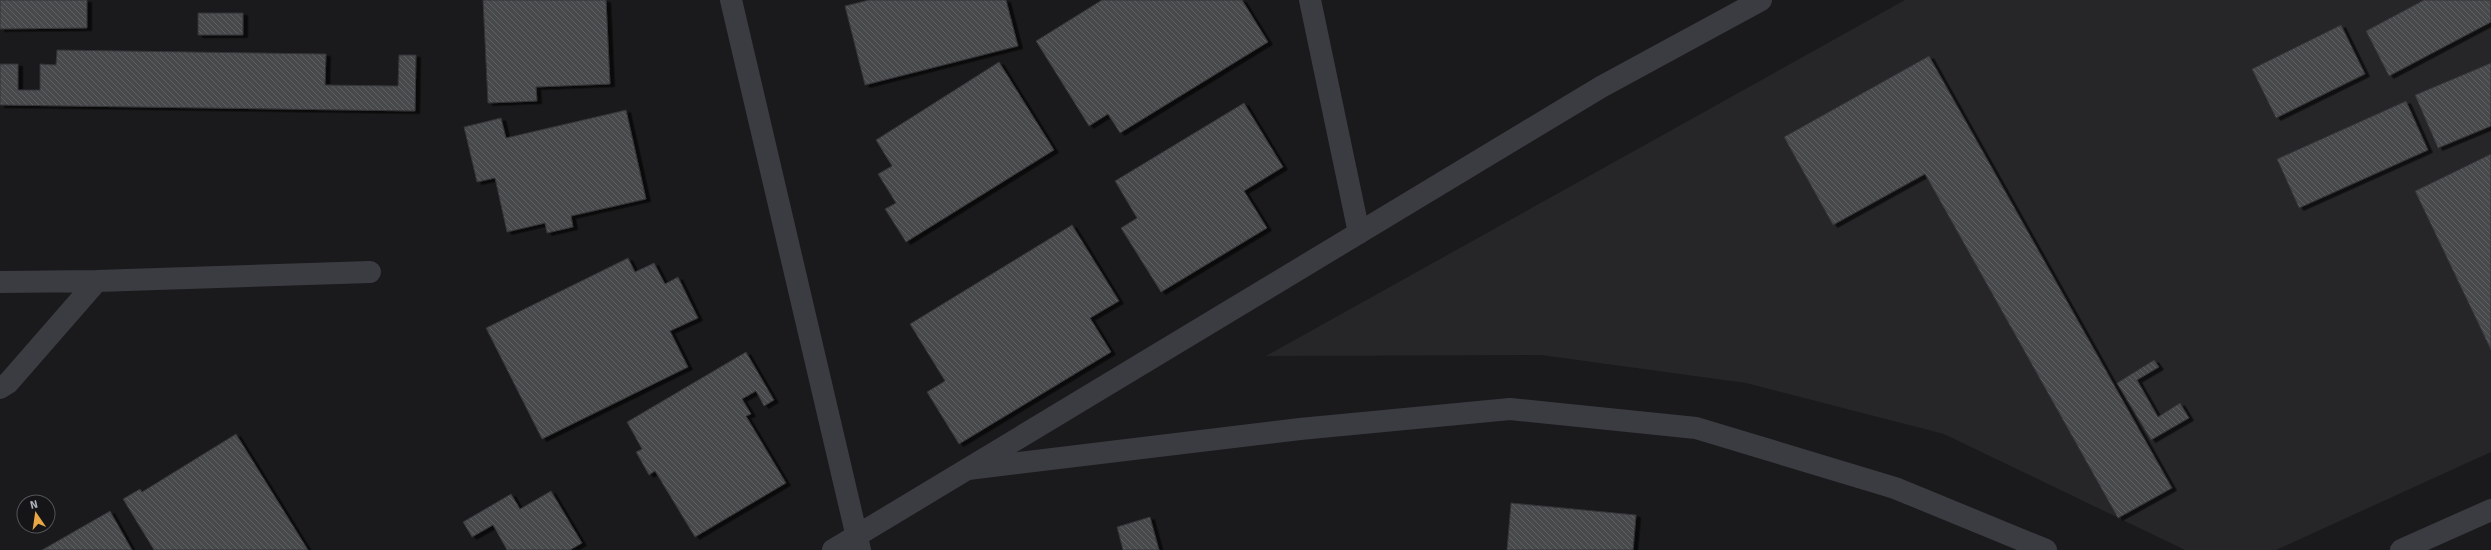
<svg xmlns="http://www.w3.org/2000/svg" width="2491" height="550" viewBox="0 0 2491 550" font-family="Signika,sans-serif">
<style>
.built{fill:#262629}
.building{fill:url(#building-back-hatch);stroke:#343438;filter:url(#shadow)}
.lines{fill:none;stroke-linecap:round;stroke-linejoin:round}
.minor{stroke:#3b3c41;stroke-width:22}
.tertiary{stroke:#3b3c41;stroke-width:22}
</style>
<defs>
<pattern id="building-back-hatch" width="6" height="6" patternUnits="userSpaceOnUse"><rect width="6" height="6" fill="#47484c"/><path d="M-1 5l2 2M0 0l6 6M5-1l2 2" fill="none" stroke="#5f6064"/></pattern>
<filter id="shadow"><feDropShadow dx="4.5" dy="2.5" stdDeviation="0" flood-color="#0009"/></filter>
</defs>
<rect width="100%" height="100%" fill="#1a1a1c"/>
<path class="built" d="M1905,0H2491V452L2276,550H2185L1944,434L1746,383L1541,355L1266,356Z"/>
<path class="building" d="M0,0H87V28L0,29Z
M483,0H606L610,84L536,87L537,101L488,103Z
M869,0H1006L1018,46L865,85L845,6Z
M1102,0H1242L1268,42L1120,133L1108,114L1089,126L1036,41Z
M2424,0H2491V22L2389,76L2366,31Z
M198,13H243V35H198Z
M2341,25L2365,74L2276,118L2252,69Z
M57,50L326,54L325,85L398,86L399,55H416L415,111L0,105V64H18V90H40V64L56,65Z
M1929,56L2172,488L2118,518L1925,174L1833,225L1784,137Z
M999,62L1054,150L906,242L885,209L896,203L878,174L892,166L876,140Z
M2491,63V126L2438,148L2415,95Z
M2406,101L2428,150L2299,208L2277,159Z
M1244,103L1283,167L1244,191L1267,228L1161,292L1121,228L1137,218L1115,181Z
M626,110L646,199L571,216L573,227L547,233L545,223L507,232L495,178L477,182L464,127L501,118L506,138Z
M2491,154V350L2415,191Z
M1072,225L1119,301L1090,318L1111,352L959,444L927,392L945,381L910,324Z
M628,258L635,272L654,263L665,284L678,277L698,318L670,331L688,367L542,439L486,328Z
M746,352L774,400L764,406L756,391L742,399L751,414L746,416L786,483L695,537L655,471L649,475L636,452L642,449L627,422Z
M2154,360L2159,367L2137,380L2158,417L2180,403L2189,418L2151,440L2117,383Z
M236,434L308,550H154L123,499L140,489L142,492Z
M551,491L582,543L570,550H507L493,525L472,537L463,522L511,494L520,509Z
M1511,503L1636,515L1633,550H1507Z
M110,511L132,550H42Z
M1150,517L1159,550H1123L1117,527Z"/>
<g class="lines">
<path class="minor" d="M731,0L860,550
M1310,0L1359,233
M97,281L370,272
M0,282L97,281L8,383L0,388
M968,469L1300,429L1510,409L1696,428L1895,488L2046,550
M2401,550L2491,510"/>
<path class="tertiary" d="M833,550L1601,87L1761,0"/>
</g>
<g transform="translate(36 514) rotate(347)"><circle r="19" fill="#151517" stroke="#525459"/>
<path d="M0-3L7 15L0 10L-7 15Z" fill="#e8a645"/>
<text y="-6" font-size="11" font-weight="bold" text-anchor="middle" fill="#adb2bb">N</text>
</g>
</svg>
